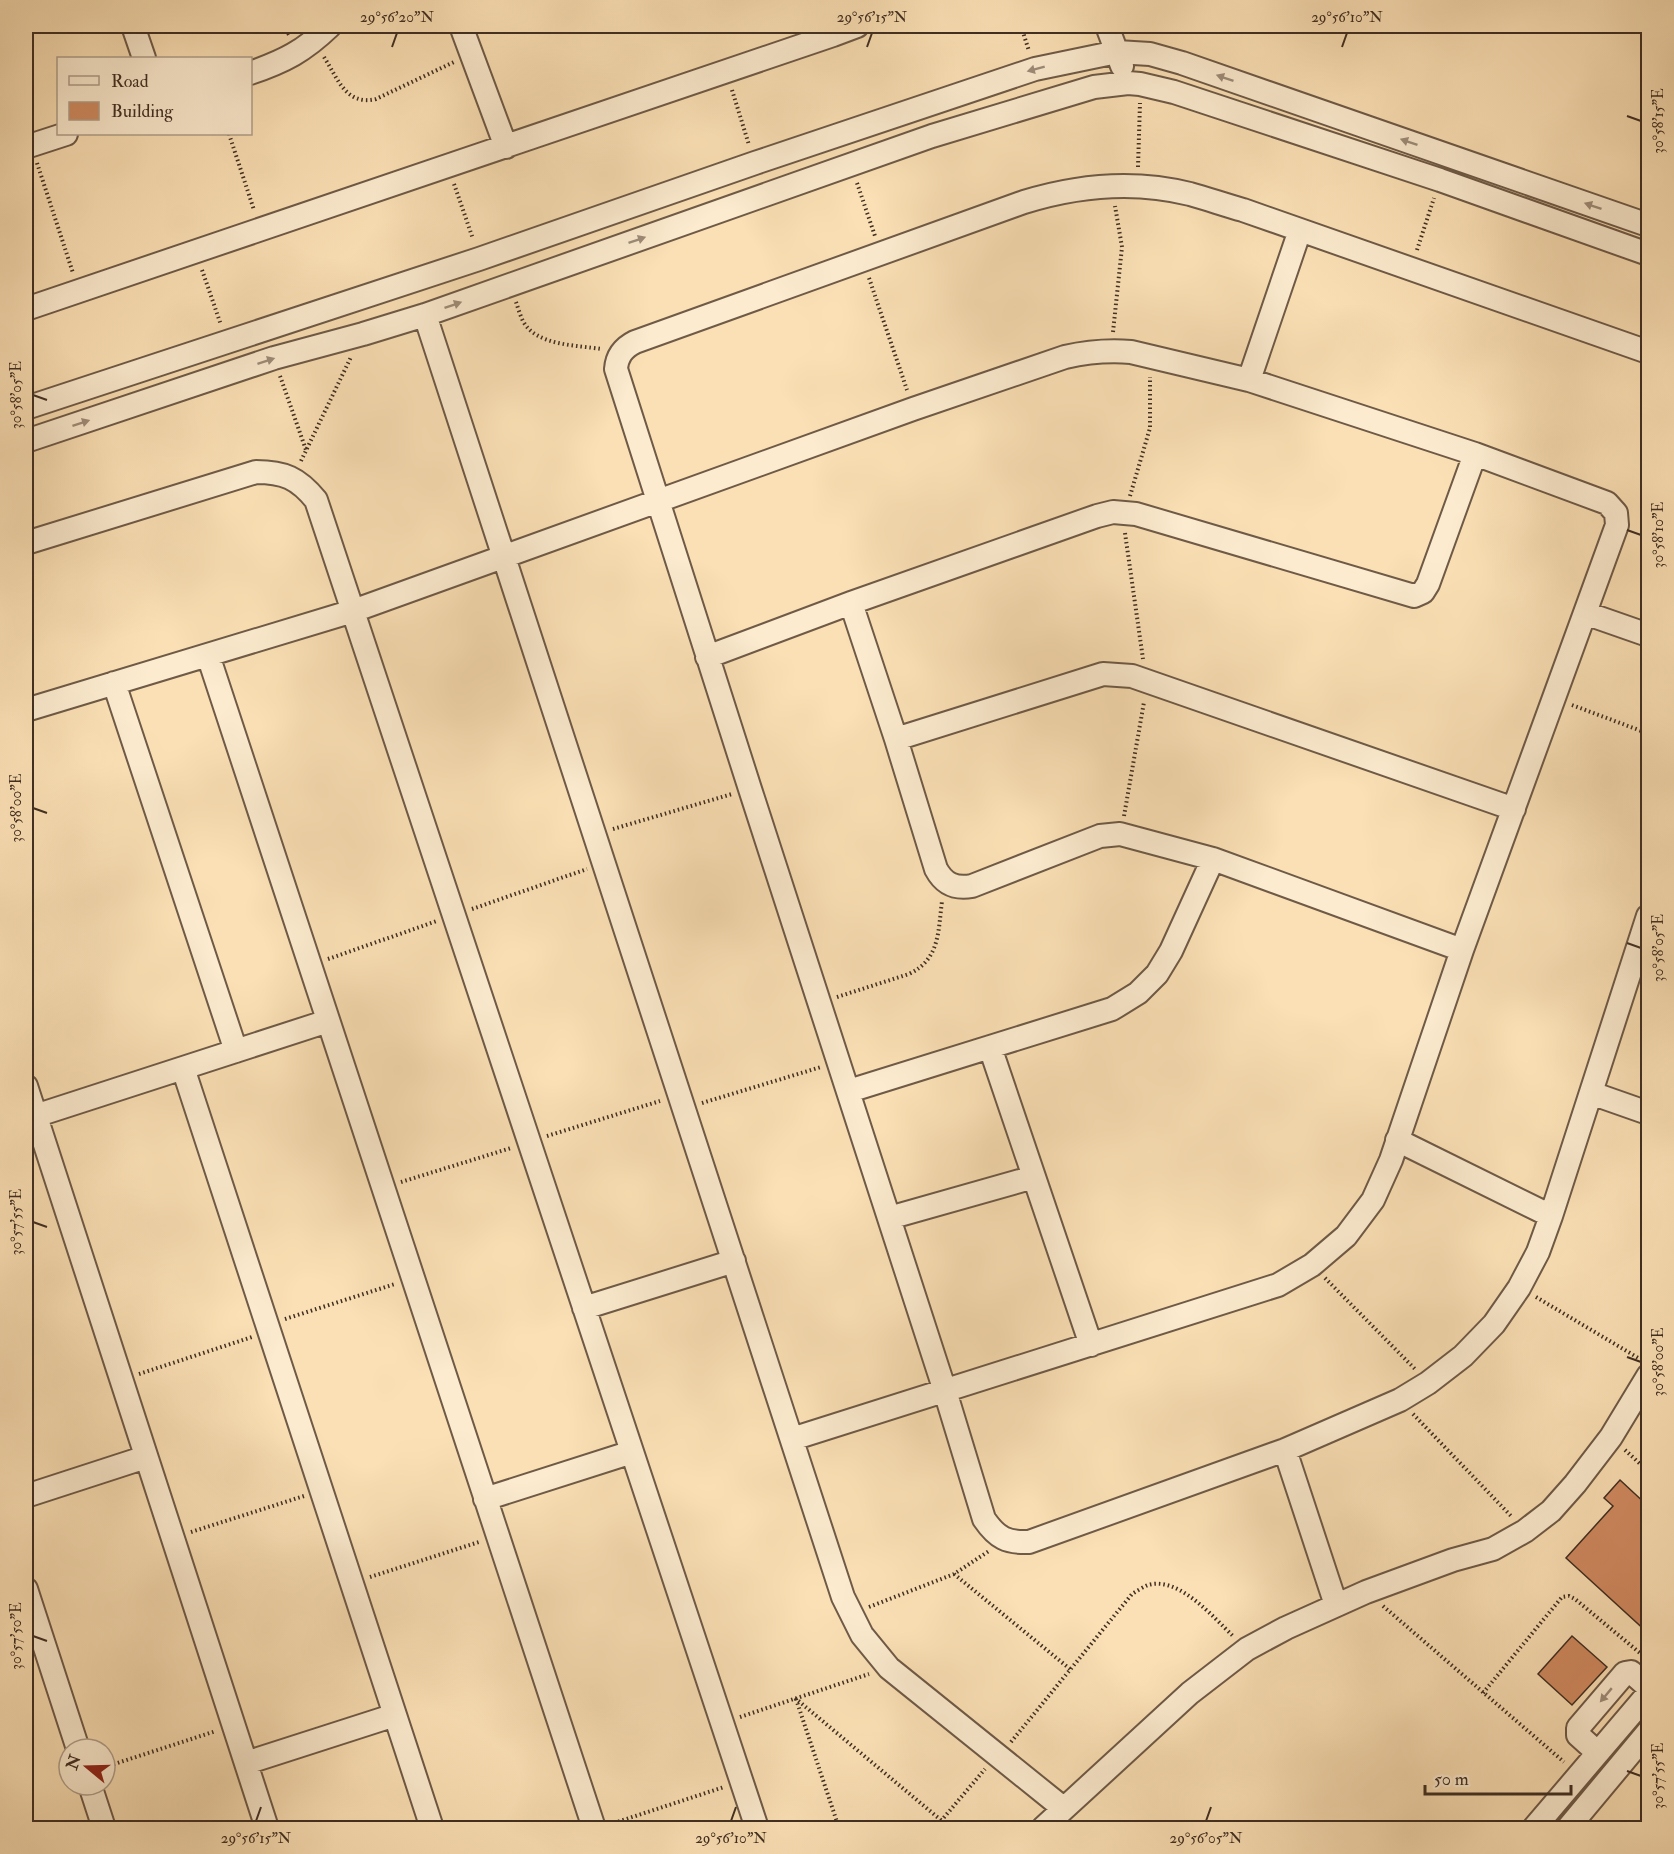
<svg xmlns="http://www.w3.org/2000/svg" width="1674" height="1854" viewBox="0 0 1674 1854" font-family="'IM FELL Double Pica',serif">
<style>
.building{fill:#d18a61;stroke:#3f2e22;stroke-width:1.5}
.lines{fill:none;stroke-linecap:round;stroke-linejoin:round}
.minor-casing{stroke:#6e5a47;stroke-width:26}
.path{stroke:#3f2e22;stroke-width:4;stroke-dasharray:1.5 3;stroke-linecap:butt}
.minor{stroke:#fcebcf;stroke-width:22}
.oneway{fill:#9e8c78}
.ticks{fill:none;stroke:#3f2e22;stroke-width:2}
.neatline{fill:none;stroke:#3f2e22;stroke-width:2}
.ticks-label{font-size:15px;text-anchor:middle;fill:#3f2e22}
</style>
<rect width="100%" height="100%" fill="#fbe0b5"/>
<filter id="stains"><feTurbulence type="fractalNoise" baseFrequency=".00333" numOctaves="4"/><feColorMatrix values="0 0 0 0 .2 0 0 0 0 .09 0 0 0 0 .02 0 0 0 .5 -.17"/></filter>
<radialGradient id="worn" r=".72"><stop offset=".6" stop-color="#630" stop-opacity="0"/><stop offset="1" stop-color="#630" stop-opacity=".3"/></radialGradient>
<path class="building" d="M1620,1480L1648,1506V1633L1566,1558L1613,1506L1604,1498Z
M1572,1636L1607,1667L1572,1705L1538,1674Z"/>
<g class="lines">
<g class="minor-casing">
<path id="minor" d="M133,26L144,58
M461,26L506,147
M1107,26L1122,66
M250,73C285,61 304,51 330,26
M26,147L66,134
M26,309L833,35L857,26
M425,315L843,1597L862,1635L889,1668L1063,1808
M1648,352L1243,210C1225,205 1208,199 1190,194C1134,180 1079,185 1024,202L635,342C623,348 617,356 616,369L750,789L945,1391L984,1519C997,1538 1007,1543 1029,1542L1285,1450L1400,1400L1428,1383L1463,1356L1494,1324L1519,1288L1538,1252L1551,1216L1648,916
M1249,380L1300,230
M26,408L479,259L755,163L1035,69L1117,52L1150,54L1182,63L1648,225
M26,441L274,358L363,334L425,315L932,136L1094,87L1128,83L1140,84L1174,92L1440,180L1648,254
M26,543L256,472C284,472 298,478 316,500L757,1828
M851,603L896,739L936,869C944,884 955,889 972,886L1100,836L1120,834L1213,859L1462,950
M1585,613L1648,635
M208,655L594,1828
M707,657L851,603L1097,516L1113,512L1136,514L1414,596L1423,592L1428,584L1475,454
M114,683L236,1051
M26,710L353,611L913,409L1065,357C1087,352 1107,350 1131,352L1249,380L1475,454L1607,503L1616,513L1617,525L1462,950L1391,1160L1373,1200L1346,1236L1312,1265L1278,1285L792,1439
M896,739L1103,674L1132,676L1514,809
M990,1047L1091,1345
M183,1068L432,1828
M26,1086L267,1828
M849,1091L1112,1009L1138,993L1157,974L1171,951L1213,859
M1591,1093L1648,1113
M35,1116L328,1021
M1397,1140L1551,1216
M889,1218L1034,1177
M584,1308L734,1261
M1285,1450L1336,1605
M26,1496L146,1457
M485,1499L632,1452
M26,1589L78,1749
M1598,1753L1578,1735V1728L1625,1673L1631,1672L1648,1687
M246,1763L395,1715
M90,1785L104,1828
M1043,1828L1190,1693L1247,1649L1286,1628L1366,1592L1453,1560L1493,1549L1525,1531L1551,1511L1575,1484L1611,1437L1648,1376
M1534,1828L1648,1694
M1568,1828L1648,1732"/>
</g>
<path class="path" d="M283,26L289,35
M1021,26L1029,51
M324,57C338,79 346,106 376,99L454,62
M732,90L749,145
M229,134L254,210
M37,163L73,273
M1138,167L1140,103
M857,183L875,236
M454,184L473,239
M1417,250L1434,198
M202,270L221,325
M869,278L907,390
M516,302C518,308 520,315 523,321C536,346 577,345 601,349
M1113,332L1122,247L1115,206
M280,376L306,450
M301,461L351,357
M1130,496L1150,428V377
M1125,533L1143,659
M1572,705L1644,732L1648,736
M1124,816L1144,702
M613,829L732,794
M472,909L587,869
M328,959L437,921
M837,997L909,974C940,959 938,932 942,901
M702,1103L821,1067
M547,1136L660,1101
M401,1182L511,1148
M1325,1278L1415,1369
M1536,1297L1640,1359
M285,1319L395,1284
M139,1374L252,1337
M1413,1414L1512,1517
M1625,1450L1648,1471
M191,1532L304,1496
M954,1574L1070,1669
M370,1577L479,1542
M1383,1606L1564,1762
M869,1607L954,1574L989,1551
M1483,1693L1562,1597L1569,1596L1575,1599L1640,1653
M795,1698L942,1821
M796,1699L839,1828
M740,1717L869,1674
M1011,1742L1132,1594C1137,1591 1143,1587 1148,1585C1179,1576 1213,1617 1233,1636
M105,1767L216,1731
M614,1823L724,1787
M935,1828L985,1769"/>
<use href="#minor" class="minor"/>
</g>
<defs><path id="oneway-solid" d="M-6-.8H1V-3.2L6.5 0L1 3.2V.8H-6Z" transform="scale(1.5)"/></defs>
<g class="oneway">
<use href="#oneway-solid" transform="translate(1036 69) rotate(165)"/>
<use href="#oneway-solid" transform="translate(1225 78) rotate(-161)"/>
<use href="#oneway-solid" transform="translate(1409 142) rotate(-161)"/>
<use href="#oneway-solid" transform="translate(1593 206) rotate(-161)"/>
<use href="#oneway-solid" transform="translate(637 240) rotate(-19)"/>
<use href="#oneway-solid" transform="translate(453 305) rotate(-19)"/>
<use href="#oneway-solid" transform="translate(266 361) rotate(-18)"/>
<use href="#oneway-solid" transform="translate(81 423) rotate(-18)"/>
<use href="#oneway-solid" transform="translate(1606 1695) rotate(130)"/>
</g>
<path class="ticks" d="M392,47L397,33M867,47L872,33M1342,47L1347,33M1627,116L1641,121M33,395L47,400M1627,530L1641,535M33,808L47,813M1627,943L1641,948M33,1222L47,1227M1627,1357L1641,1362M33,1636L47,1641M1627,1771L1641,1776M256,1821L261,1807M731,1821L736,1807M1206,1821L1211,1807"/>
<rect width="1674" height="1854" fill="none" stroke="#fbe0b5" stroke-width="66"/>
<rect x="57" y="57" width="195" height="78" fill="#fcebcf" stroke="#b09f8a" stroke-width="1.5"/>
<rect x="69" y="76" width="30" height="9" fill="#fcebcf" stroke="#b09f8a" stroke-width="1.5"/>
<text x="111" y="87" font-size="18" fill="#3f2e22">Road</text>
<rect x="69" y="102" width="30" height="18" fill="#d18a61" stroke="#b09f8a" stroke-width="1.5"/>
<text x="111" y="117" font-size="18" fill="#3f2e22">Building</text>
<g transform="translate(87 1767) rotate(289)"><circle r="28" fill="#fcebcf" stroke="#b09f8a" stroke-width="1.5"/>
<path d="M0-4.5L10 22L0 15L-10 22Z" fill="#8f2418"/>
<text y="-9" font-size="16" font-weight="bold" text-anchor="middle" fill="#3f2e22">N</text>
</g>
<path d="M1425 1785v9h146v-9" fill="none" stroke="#3f2e22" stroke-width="3"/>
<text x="1434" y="1785" font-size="18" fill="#3f2e22" stroke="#fcebcf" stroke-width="4.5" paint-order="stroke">50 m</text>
<rect x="33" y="33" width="1608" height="1788" class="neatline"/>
<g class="ticks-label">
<text x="397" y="22">29°56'20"N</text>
<text x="872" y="22">29°56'15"N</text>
<text x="1347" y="22">29°56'10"N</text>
<text transform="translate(1658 121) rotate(-90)" y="5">30°58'15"E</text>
<text transform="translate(16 395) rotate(-90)" y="5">30°58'05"E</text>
<text transform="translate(1658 535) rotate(-90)" y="5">30°58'10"E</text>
<text transform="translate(16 808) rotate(-90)" y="5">30°58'00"E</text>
<text transform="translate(1658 948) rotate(-90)" y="5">30°58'05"E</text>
<text transform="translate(16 1222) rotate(-90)" y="5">30°57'55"E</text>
<text transform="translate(1658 1362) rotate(-90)" y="5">30°58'00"E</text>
<text transform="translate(16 1636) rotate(-90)" y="5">30°57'50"E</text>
<text transform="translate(1658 1776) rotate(-90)" y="5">30°57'55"E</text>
<text x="256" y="1843">29°56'15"N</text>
<text x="731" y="1843">29°56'10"N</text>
<text x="1206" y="1843">29°56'05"N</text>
</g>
<rect width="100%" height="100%" filter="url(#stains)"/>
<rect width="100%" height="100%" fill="url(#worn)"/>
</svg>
